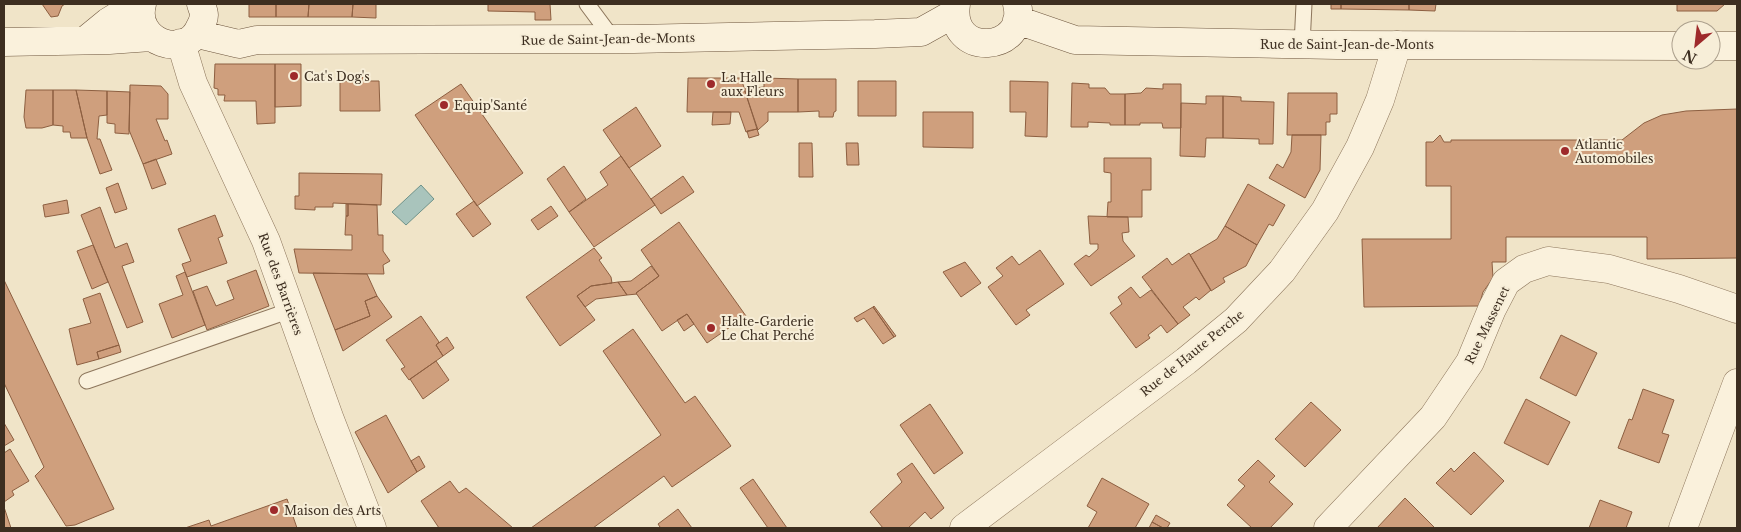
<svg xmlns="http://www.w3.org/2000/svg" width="1741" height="532" viewBox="0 0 1741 532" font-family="'Libre Baskerville',serif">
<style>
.water{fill:#a9c4bc;stroke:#6f938a}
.building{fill:#cf9f7d;stroke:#8d5f41}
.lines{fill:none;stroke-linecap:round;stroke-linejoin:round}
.lane-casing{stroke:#8d765c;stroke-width:17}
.street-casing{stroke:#8d765c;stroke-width:29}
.secondary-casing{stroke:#6f573f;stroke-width:29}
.lane{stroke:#faf1dc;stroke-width:15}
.street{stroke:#faf1dc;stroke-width:28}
.secondary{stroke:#faf1dc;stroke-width:28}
.poi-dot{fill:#9e2a2b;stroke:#f7eed8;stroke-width:2}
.labels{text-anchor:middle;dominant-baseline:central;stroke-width:4;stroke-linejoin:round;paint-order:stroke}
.street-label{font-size:12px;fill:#3d2e20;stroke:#f7eed8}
.poi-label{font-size:12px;fill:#3d2e20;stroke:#f7eed8;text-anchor:start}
</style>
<rect width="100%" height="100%" fill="#f0e4c8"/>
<path class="water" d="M421,185L434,199L406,225L392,212Z"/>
<path class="building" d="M42,4H65L62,6L58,16L51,17Z
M249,4H276V17H249Z
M276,4H309L308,17H276Z
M309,4H353L352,17H308Z
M353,4H376V18L352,17Z
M488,4H550L551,20H535V12L488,11Z
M1331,4H1341V9H1331Z
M1341,4H1409V10L1341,9Z
M1409,4H1436L1435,11L1409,10Z
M1677,4H1725L1717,11H1677Z
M215,64H275V123L257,124L256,101H224L225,95H218V89L214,88Z
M275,64H301V106L275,107Z
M354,77H363V81H354Z
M688,78H741L757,129L746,132L739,112H687Z
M764,78L798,79V112H768V121L758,130L744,89L764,87Z
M798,79H836V111L834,112L833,117H819V111L798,112Z
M340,81H379L380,111H340Z
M858,81H896V116H858Z
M1010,81L1048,82L1047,137L1025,136L1026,112H1010Z
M1072,83L1089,84V88H1105L1110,94H1125V125H1110V123L1088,122V127H1071Z
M461,84L523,173L477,206L415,115Z
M1163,84H1181V128H1163L1162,123H1140V125H1125V94L1141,93L1146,88L1163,89Z
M130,85L161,86L168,94V119H156L165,141L167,140L172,154L143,164L129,130Z
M26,90H53V125L42,128H26L24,117Z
M53,90H76L87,138H71L70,132H63V126L53,125Z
M76,90L107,91V115L99,116L97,139H100L112,170L100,174L87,138Z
M107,91L130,92L129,134L115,133V124L107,123Z
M1288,93H1337V114H1330V122H1326V135H1287Z
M1206,96H1223V138H1206L1205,157L1180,156L1181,103L1206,104Z
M1223,96L1241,97V101L1274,102L1273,144H1259V139L1223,138Z
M636,107L661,146L629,168L603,130Z
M1737,109V258L1647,259V237H1506V262H1492L1493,278L1483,292L1479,306L1364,307L1362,239H1451V186H1426V142H1433L1440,135L1444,142H1451V140H1622L1644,123L1662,115L1686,111Z
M713,112H731L730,124L712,125Z
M923,112H973V148L923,147Z
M757,129L759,135L749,138L747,131Z
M1292,135H1321L1320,170L1305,198L1269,178L1277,164L1283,168L1291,152Z
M799,143H812L813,177H799Z
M846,143H858L859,165H847Z
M621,156L655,205L594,247L569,212L608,185L600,172Z
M1104,158H1151V190H1142V217H1107L1108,202H1111V173L1104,172Z
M156,159L166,184L152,189L143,164Z
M564,166L586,199L569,212L547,179Z
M299,173L382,174L381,205L333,203V207H315V210L295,209V196H299Z
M683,176L694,192L661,214L651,199Z
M118,183L127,209L115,213L106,188Z
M1248,184L1285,205L1273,226L1269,224L1257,245L1225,226Z
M67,200L69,213L45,217L43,205Z
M474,201L491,224L473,237L456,214Z
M346,204H348V216H346Z
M348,204L377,205L378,235H383V251L390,261L383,265L384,274L299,273L294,249L352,250V235H345L346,216H348Z
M551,206L558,216L538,230L531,220Z
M100,207L115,248L127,243L134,262L122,266L143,322L127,328L81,215Z
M215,215L223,236L218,238L227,263L187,277L182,264L191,261L178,229Z
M1088,216L1128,217L1129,232L1122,233L1123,241L1135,256L1091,286L1074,264L1086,255L1089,257L1098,249V244H1090Z
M679,222L746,316L707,343L687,314L662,331L636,293L659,276L641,250Z
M1225,226L1257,245L1246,266L1223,278L1225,282L1211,291L1190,255L1217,239Z
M93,245L108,282L92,289L77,251Z
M594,248L602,258L599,260L611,277L612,283L591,286L577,296L595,320L560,346L526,297Z
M1040,250L1064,284L1026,310L1030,315L1016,325L988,287L1003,276L996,268L1012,256L1019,265Z
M1189,253L1211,290L1199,300L1196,297L1183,307L1190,315L1178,324L1142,277L1167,258L1172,265Z
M965,262L981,283L961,297L943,272Z
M651,266L659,276L636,293L637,294L627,295L618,282L631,281Z
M256,270L269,306L207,330L193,291L207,286L216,306L234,299L227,281Z
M185,272L205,325L172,338L159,304L183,295L176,276Z
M313,273L367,274L377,296L365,301L370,316L335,330Z
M4,280L114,509L75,525L66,526L35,476L44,467L4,383Z
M618,282L627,295L596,299L585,307L577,296L591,286Z
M1131,287L1140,298L1151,290L1178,324L1167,333L1161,325L1148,335L1150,338L1136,348L1110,313L1122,304L1118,297Z
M100,293L119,345L97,352L99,359L77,365L69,329L91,323L83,299Z
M377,296L392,317L343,351L335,330L370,316L365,301Z
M874,306L896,336L894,337L873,307Z
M873,307L894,337L883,344L864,318L857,322L854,318Z
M687,314L694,324L684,331L677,320Z
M421,316L439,342L436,345L443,356L409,380L401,369L405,367L386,340Z
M633,329L685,403L695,396L731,446L672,487L664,476L593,528H531L661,435L603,351Z
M1561,335L1597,353L1576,396L1540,378Z
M447,337L454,348L443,356L436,345Z
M119,345L121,352L99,359L97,352Z
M436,361L449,380L423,399L410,379Z
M1643,389L1674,400L1662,433L1669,435L1659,463L1618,448L1629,419L1632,420Z
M1526,399L1570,422L1548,465L1504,443Z
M1311,402L1341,430L1305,467L1275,439Z
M930,404L963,453L934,474L900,425Z
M386,415L417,472L388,493L355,432Z
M4,423L14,440L4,446Z
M10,449L29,481L12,491L14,495L4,502V453Z
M1474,452L1504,481L1471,515L1436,483L1451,468L1454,472Z
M419,456L425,467L417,472L411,461Z
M1258,460L1275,476L1269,482L1293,504L1270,528H1252L1227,505L1245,486L1238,480Z
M912,463L944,508L931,519L925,512L908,528H883L870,512L902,482L897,474Z
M1102,478L1149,504L1135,528H1088L1097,512L1087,506Z
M753,479L787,528H768L740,488Z
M450,481L459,493L466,488L513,528H439L421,501Z
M1405,498L1434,527L1433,528H1377Z
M287,499L297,528H185L209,520L211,526Z
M1600,500L1632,512L1626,528H1589Z
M4,507L11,528H4Z
M678,509L692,528H658L660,527L658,524Z
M1156,515L1170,523L1167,528H1163L1152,522Z
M1152,522L1163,528H1149Z"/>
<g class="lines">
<g class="lane-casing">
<path id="lane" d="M587,4L613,39
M1302,45L1304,4
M87,381L291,310"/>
</g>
<g class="street-casing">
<path id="street" d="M181,43L193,83L266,241L329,417L372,528
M964,528L1186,361L1236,320L1282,271L1325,211L1360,147L1380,100L1397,45
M1328,528L1433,417L1470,362L1492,309L1506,282L1524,269L1548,261L1609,269L1679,289L1737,309
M1683,528L1737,383"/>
</g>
<g class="secondary-casing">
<path id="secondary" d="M142,4C132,42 186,61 200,27C202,24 204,18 204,15C204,12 202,7 201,4
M956,4C948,60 1029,52 1017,4
M1017,20L1075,40L1337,45L1681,46
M197,34L239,44L257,40L634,39L875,34L921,32L955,13
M86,40L108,22L137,4
M4,42L109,40L151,37
M1711,46H1737"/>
</g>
<use href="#lane" class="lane"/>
<use href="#street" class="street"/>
<use href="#secondary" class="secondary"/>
</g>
<g class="poi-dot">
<circle cx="294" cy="76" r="5"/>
<circle cx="711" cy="84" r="5"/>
<circle cx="444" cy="105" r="5"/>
<circle cx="1565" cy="151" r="5"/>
<circle cx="711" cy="328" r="5"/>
<circle cx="274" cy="510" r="5"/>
</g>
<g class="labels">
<g class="street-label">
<text transform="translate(608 39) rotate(-1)">Rue de Saint-Jean-de-Monts</text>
<text x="1347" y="44">Rue de Saint-Jean-de-Monts</text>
<text transform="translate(281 284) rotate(70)">Rue des Barrières</text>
<text transform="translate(1487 325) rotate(-64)">Rue Massenet</text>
<text transform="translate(1192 353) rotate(-39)">Rue de Haute Perche</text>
</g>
<g class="poi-label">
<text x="304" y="76">Cat's Dog's</text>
<text x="721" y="77">La Halle<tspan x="721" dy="14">aux Fleurs</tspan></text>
<text x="454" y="105">Equip'Santé</text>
<text x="1575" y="144">Atlantic<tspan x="1575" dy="14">Automobiles</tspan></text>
<text x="721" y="321">Halte-Garderie<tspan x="721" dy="14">Le Chat Perché</tspan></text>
<text x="284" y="510">Maison des Arts</text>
</g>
</g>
<rect width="1741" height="532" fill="none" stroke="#3d2e20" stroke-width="10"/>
<g transform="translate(1696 45) rotate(208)"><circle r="24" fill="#f7eed8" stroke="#ada18e"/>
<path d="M0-4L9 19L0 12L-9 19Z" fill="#9e2a2b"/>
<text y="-8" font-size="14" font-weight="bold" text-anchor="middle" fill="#3d2e20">N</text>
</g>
</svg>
